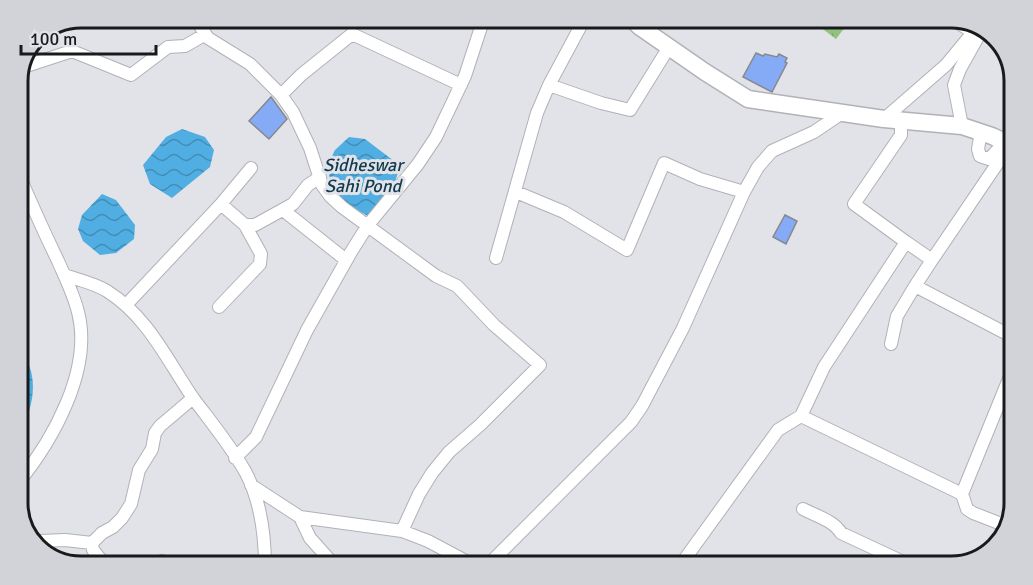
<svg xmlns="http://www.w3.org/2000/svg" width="1033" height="585" viewBox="0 0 1033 585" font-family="Signika,sans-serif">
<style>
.wetland{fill:url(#wetland-marsh)}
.water{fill:url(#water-waves)}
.building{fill:#86abf6;stroke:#86888d;stroke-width:1.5}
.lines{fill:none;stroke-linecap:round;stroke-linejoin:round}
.minor-casing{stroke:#b0b2b6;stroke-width:14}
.major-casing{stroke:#b0b2b6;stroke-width:19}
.minor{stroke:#fff;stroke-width:12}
.major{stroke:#fff;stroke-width:16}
.labels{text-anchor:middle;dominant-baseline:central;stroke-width:6;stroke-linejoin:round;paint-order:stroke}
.water-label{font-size:18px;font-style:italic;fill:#113a50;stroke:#e1e3e8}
.rim{fill:none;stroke:#191a1b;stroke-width:3}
</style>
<defs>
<pattern id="wetland-marsh" width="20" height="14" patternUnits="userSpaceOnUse" patternTransform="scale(1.5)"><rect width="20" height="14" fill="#92c27f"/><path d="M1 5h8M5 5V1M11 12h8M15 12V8" fill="none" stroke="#7da66d"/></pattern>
<pattern id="water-waves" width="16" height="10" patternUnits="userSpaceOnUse" patternTransform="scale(1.5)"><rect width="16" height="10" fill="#50aee2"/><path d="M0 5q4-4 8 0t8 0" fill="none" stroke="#428db6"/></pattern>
</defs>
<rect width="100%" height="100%" fill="#e1e3e8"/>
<path class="wetland" d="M808,18H852L836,39Z"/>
<path class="water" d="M182,129L205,137L214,150L210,167L172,198L150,184L143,165L166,137Z
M349,137L365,139L398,164C400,183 382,205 368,216C357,210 336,201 331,189C329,182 330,172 328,164L335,150Z
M102,194L116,200L135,225L134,239L116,253L100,255L83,241L78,229L82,215Z
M18,347C22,354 28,361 30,368C37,389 31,415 18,433Z"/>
<path class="building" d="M756,53L763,56L765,54L777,57L779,54L787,58L785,62L787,63L772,92L743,77Z
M271,97L287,119L269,139L249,121Z
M785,215L797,221L786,244L773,237Z"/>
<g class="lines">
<g class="minor-casing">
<path id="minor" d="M200,18V26L208,38L250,64L281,95L293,112L310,148L322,185L330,196L342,207L436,276L457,286L494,325L540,365L480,425L449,452L432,473L419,494L402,531L428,541L477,567
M950,18L973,32
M993,35L1006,50
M23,67L72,51L131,75L168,47L185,46L204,35
M549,85L601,103L630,110L669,47
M281,95L301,75L352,34L461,85
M884,119L946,65L979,25
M901,120V135L854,204L906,242L824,367L801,416L962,494L967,509L973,513L1009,527
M962,126L954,85L960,69L979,35
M981,132L978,149L980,156L989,159L1004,143
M18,173C31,203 44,232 58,261C65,277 74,295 78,312C93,369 53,440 18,483
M516,192L564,212L627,250L664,163L700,179L744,192
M221,204L245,225H255L293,204L308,185L320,177
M283,210L346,260
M906,242L932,260L1010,145
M496,258L537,113L549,85L585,18
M932,260L915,286L1015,338
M64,275C79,280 94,283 107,291C148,317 167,360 193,398C211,422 231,446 246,473C261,502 265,535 265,567
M126,305L221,204L251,168
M219,307L260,264L261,254L245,225
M891,344L897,316L915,286
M235,458L256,437L307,330L351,252L368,225L418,164L436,137L465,76L484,18
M251,485L300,517L402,531
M962,494L1015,364
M803,509C816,516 833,520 841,533L914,567
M300,517L310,538L336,567
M39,541L65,540L92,543
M107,567L93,550L92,543L102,533L113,527L122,518L131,504L139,470L152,449L155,433L160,426L193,398
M156,567L162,561L172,567
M486,567L631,422L642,406L683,328L744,192L758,167L772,151L814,132L842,113
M679,567L778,430L801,416"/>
</g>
<g class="major-casing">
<path id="major" d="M631,18L640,27L705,72L748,99L884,119L962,126L992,136L1015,147"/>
</g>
<use href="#minor" class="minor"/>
<use href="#major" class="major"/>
</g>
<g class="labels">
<g class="water-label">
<text x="363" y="165">Sidheswar<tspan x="363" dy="21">Sahi Pond</tspan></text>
</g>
</g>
<path d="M0 0H1033V585H0ZM81 28H951A53 53 0 0 1 1004 81V503A53 53 0 0 1 951 556H81A53 53 0 0 1 28 503V81A53 53 0 0 1 81 28Z" fill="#d1d3d8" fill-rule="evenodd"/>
<path class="rim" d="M81 28H951A53 53 0 0 1 1004 81V503A53 53 0 0 1 951 556H81A53 53 0 0 1 28 503V81A53 53 0 0 1 81 28Z"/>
<path d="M21 45v9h135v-9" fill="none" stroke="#191a1b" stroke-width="3"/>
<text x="30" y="45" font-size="18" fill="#191a1b" stroke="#e1e3e8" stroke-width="4.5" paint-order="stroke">100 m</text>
</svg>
